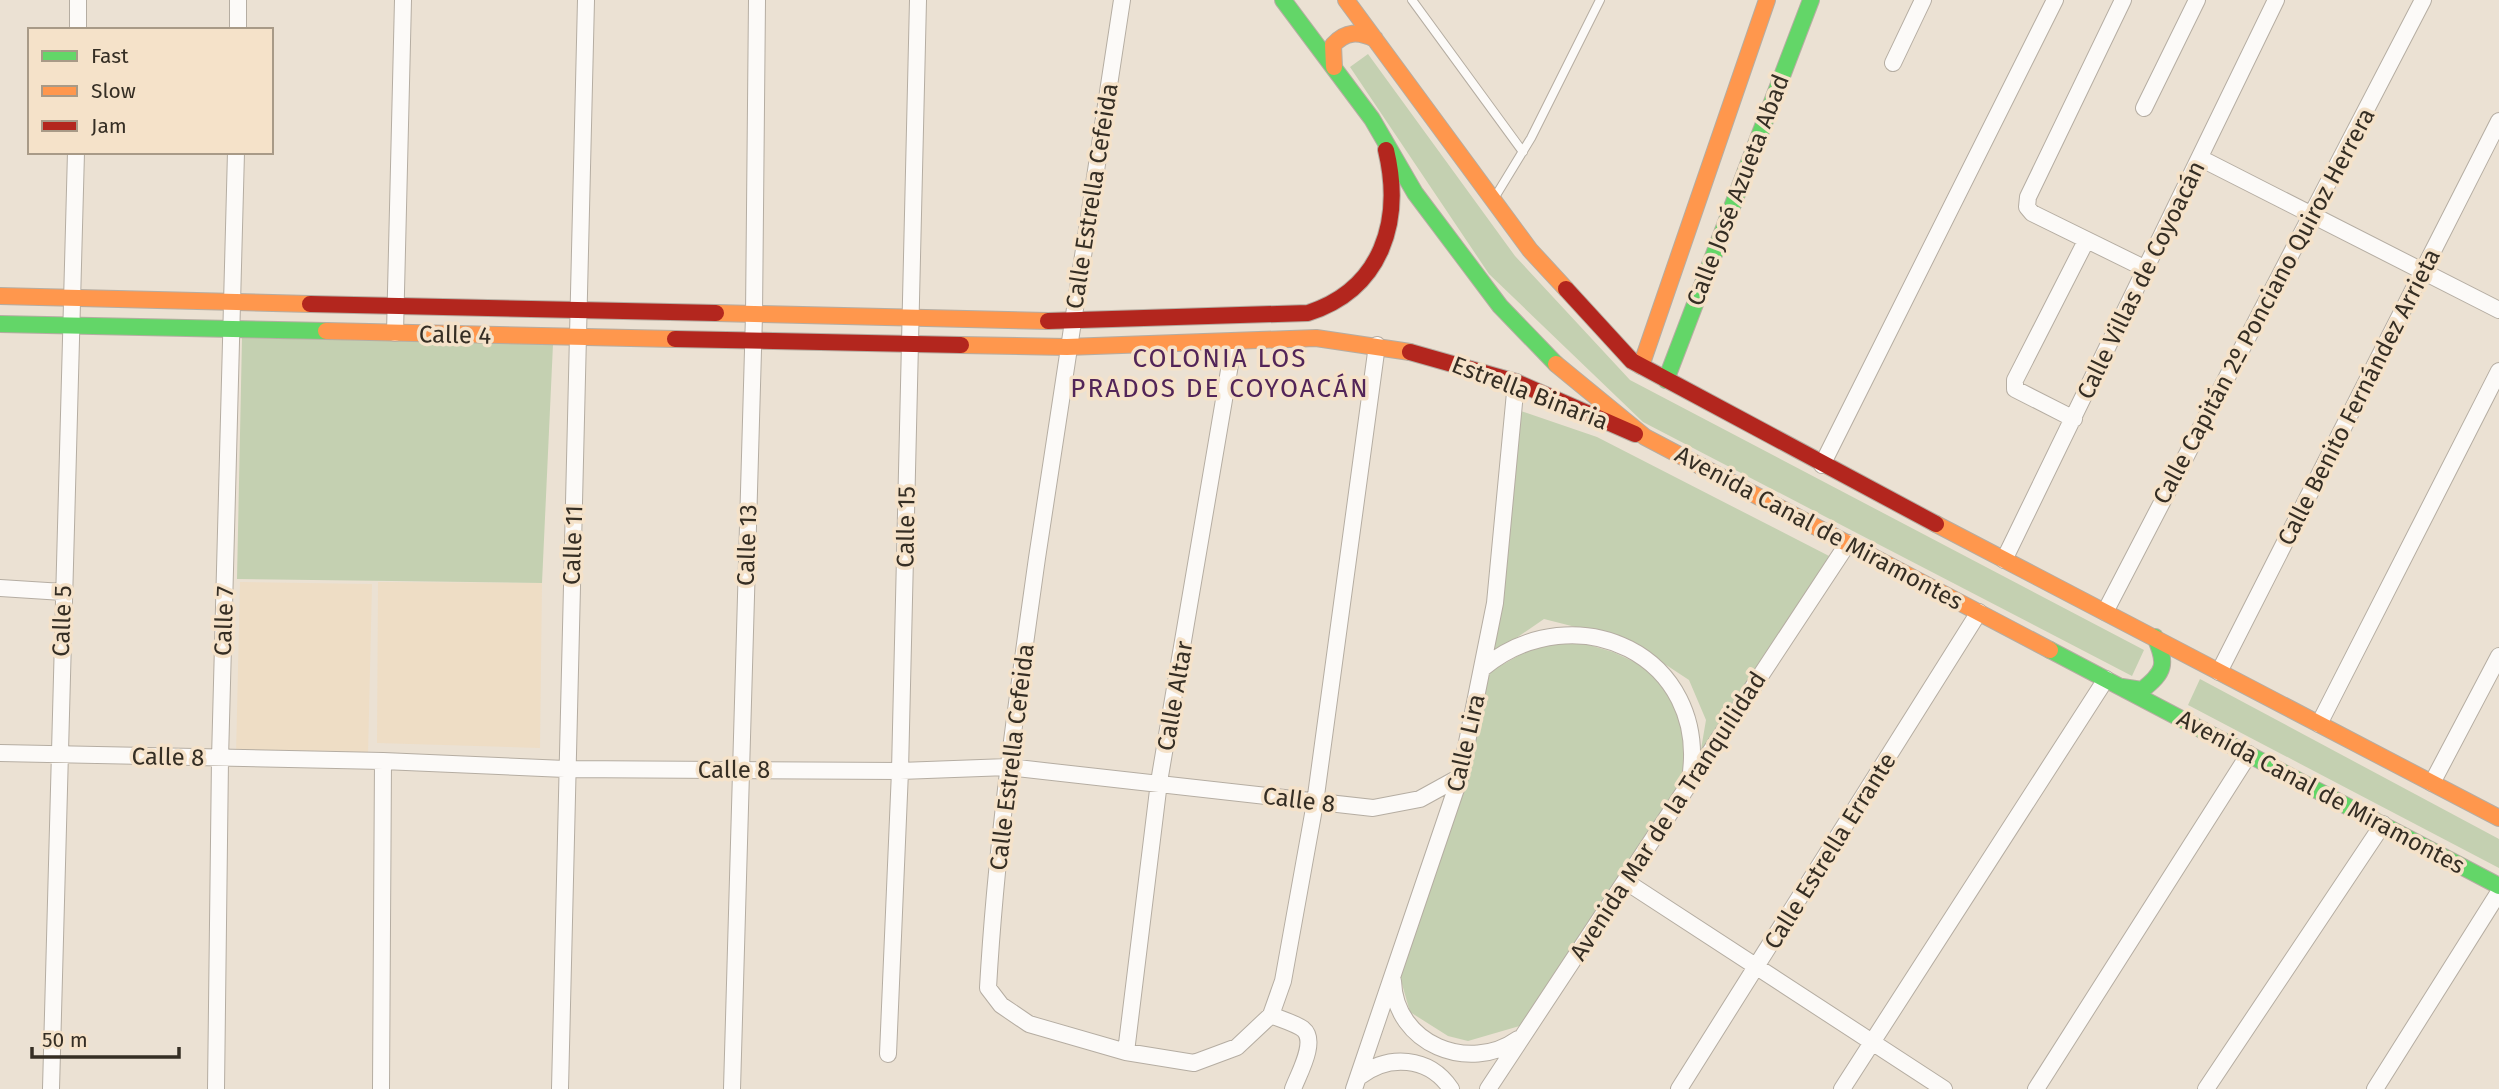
<svg xmlns="http://www.w3.org/2000/svg" width="2499" height="1089" viewBox="0 0 2499 1089" font-family="'Fira Sans',sans-serif">
<style>
.built{fill:#eeddc5}
.green{fill:#c4d0b1}
.lines{fill:none;stroke-linecap:round;stroke-linejoin:round}
.lane-casing{stroke:#b5ada2;stroke-width:10}
.street-casing{stroke:#b5ada2;stroke-width:18}
.fast-casing{stroke:#b5ada2;stroke-width:18}
.slow-casing{stroke:#b5ada2;stroke-width:18}
.jam-casing{stroke:#b5ada2;stroke-width:18}
.lane{stroke:#fcfaf8;stroke-width:8}
.street{stroke:#fcfaf8;stroke-width:16}
.fast{stroke:#63d668;stroke-width:16}
.slow{stroke:#ff974d;stroke-width:16}
.jam{stroke:#b3261e;stroke-width:16}
.labels{text-anchor:middle;dominant-baseline:central;stroke-width:7;stroke-linejoin:round;paint-order:stroke}
.street-label{font-size:24px;fill:#352e24;stroke:#f5e2c9}
.neighbourhood-label{font-size:26px;letter-spacing:2px;fill:#522558;stroke:#f5e2c9}
</style>
<rect width="100%" height="100%" fill="#ebe1d3"/>
<path class="built" d="M240,582L372,584L368,755H236Z
M378,582L542,583L540,748L377,743Z"/>
<path class="green" d="M1368,54L1515,256L1630,380L2144,650L2132,676L1643,422L1489,274L1350,67Z
M242,338L553,344L542,583L237,579Z
M1515,409L1597,437L1831,557L1699,761L1706,720L1689,680L1654,657L1611,636L1544,619L1493,654L1502,594Z
M1548,639H1569L1613,652L1673,680L1683,693L1684,785L1523,1025L1468,1041L1448,1036L1410,1012L1400,977L1484,681L1493,670Z
M2200,679L2499,839V868L2188,705Z"/>
<g class="lines">
<g class="lane-casing">
<path id="lane" d="M1412,0L1523,152
M1495,197L1531,138L1600,0"/>
</g>
<g class="street-casing">
<path id="street" d="M1122,0C1093,186 1064,372 1037,558C1017,701 996,844 988,988L1001,1005L1029,1024L1126,1052L1194,1063L1237,1047L1271,1015L1283,981L1315,803L1377,345
M2123,0L2028,197L2027,207L2032,213L2146,269
M78,30V0
M238,30V0
M1893,63L1923,0
M2144,108L2197,0
M2200,158L2499,310
M395,333L403,0
M2074,419L2015,389V380L2086,241
M1822,465L2055,0
M2004,560L2276,0
M0,588L63,592
M2105,612L2423,0
M1483,668C1576,592 1710,656 1690,779
M2219,672L2499,121
M2319,724L2499,371
M0,753L383,761L565,769L900,771L1008,767L1373,808L1420,799L1460,777
M2432,783L2499,656
M1625,881L1944,1089
M1393,981C1395,1044 1469,1074 1518,1039
M1271,1015C1280,1019 1295,1023 1303,1029C1318,1041 1298,1075 1293,1089
M1126,1052L1159,782L1234,341
M888,1054L900,771L918,0
M1359,1077C1388,1054 1429,1056 1451,1089
M51,1089L76,152
M216,1089L220,759L236,152
M381,1089L383,761
M560,1089L586,0
M732,1089L754,315L757,0
M1354,1089L1460,777L1495,603L1516,382
M1488,1089L1848,543
M1679,1089L1979,612
M1842,1089L2106,679
M2036,1089L2249,754
M2206,1089L2383,824
M2375,1089L2499,892"/>
</g>
<g class="fast-casing">
<path id="fast" d="M1283,0L1372,119L1415,193L1500,306L1556,364
M0,324L326,331
M1666,380L1811,0
M2050,650L2499,886
M2122,687L2142,690C2165,672 2167,664 2155,637"/>
</g>
<g class="slow-casing">
<path id="slow" d="M1346,0L1530,250L1566,289
M1334,67L1333,45C1346,31 1358,31 1375,39
M0,296L310,304
M716,313L1048,321
M326,331L675,339
M961,345L1067,347L1316,338L1410,352
M1556,364L1645,437L2050,650
M1641,366L1767,0
M1936,524L2499,818"/>
</g>
<g class="jam-casing">
<path id="jam" d="M1566,289L1632,361L1936,524
M310,304L716,313
M1048,321L1308,313C1382,289 1403,221 1386,150
M675,339L961,345
M1410,352L1516,382L1635,434"/>
</g>
<use href="#lane" class="lane"/>
<use href="#street" class="street"/>
<use href="#fast" class="fast"/>
<use href="#slow" class="slow"/>
<use href="#jam" class="jam"/>
</g>
<g class="labels">
<g class="street-label">
<text transform="translate(1738 190) rotate(-69)">Calle José Azueta Abad</text>
<text transform="translate(1092 196) rotate(-81)">Calle Estrella Cefeida</text>
<text transform="translate(2141 280) rotate(-64)">Calle Villas de Coyoacán</text>
<text transform="translate(2264 306) rotate(-62)">Calle Capitán 2º Ponciano Quiroz Herrera</text>
<text transform="translate(455 335) rotate(1)">Calle 4</text>
<text transform="translate(1530 393) rotate(21)">Estrella Binaria</text>
<text transform="translate(2359 397) rotate(-63)">Calle Benito Fernández Arrieta</text>
<text transform="translate(906 527) rotate(-89)">Calle 15</text>
<text transform="translate(1819 528) rotate(28)">Avenida Canal de Miramontes</text>
<text transform="translate(573 545) rotate(-88)">Calle 11</text>
<text transform="translate(747 545) rotate(-88)">Calle 13</text>
<text transform="translate(62 621) rotate(-88)">Calle 5</text>
<text transform="translate(224 621) rotate(-88)">Calle 7</text>
<text transform="translate(1175 696) rotate(-80)">Calle Altar</text>
<text transform="translate(1466 743) rotate(-77)">Calle Lira</text>
<text transform="translate(168 757) rotate(1)">Calle 8</text>
<text transform="translate(1012 757) rotate(-83)">Calle Estrella Cefeida</text>
<text x="734" y="770">Calle 8</text>
<text transform="translate(2321 792) rotate(28)">Avenida Canal de Miramontes</text>
<text transform="translate(1299 800) rotate(7)">Calle 8</text>
<text transform="translate(1668 816) rotate(-57)">Avenida Mar de la Tranquilidad</text>
<text transform="translate(1830 851) rotate(-58)">Calle Estrella Errante</text>
</g>
<g class="neighbourhood-label">
<text x="1220" y="358">COLONIA LOS<tspan x="1220" dy="30">PRADOS DE COYOACÁN</tspan></text>
</g>
</g>
<rect x="28" y="28" width="245" height="126" fill="#f5e2c9" stroke="#a89a87" stroke-width="2"/>
<rect x="42" y="51" width="35" height="10" fill="#63d668" stroke="#a89a87" stroke-width="2"/>
<text x="91" y="63" font-size="21" fill="#352e24">Fast</text>
<rect x="42" y="86" width="35" height="10" fill="#ff974d" stroke="#a89a87" stroke-width="2"/>
<text x="91" y="98" font-size="21" fill="#352e24">Slow</text>
<rect x="42" y="121" width="35" height="10" fill="#b3261e" stroke="#a89a87" stroke-width="2"/>
<text x="91" y="133" font-size="21" fill="#352e24">Jam</text>
<path d="M32 1047v10h147v-10" fill="none" stroke="#352e24" stroke-width="3.5"/>
<text x="42" y="1047" font-size="21" fill="#352e24" stroke="#f5e2c9" stroke-width="5" paint-order="stroke">50 m</text>
</svg>
